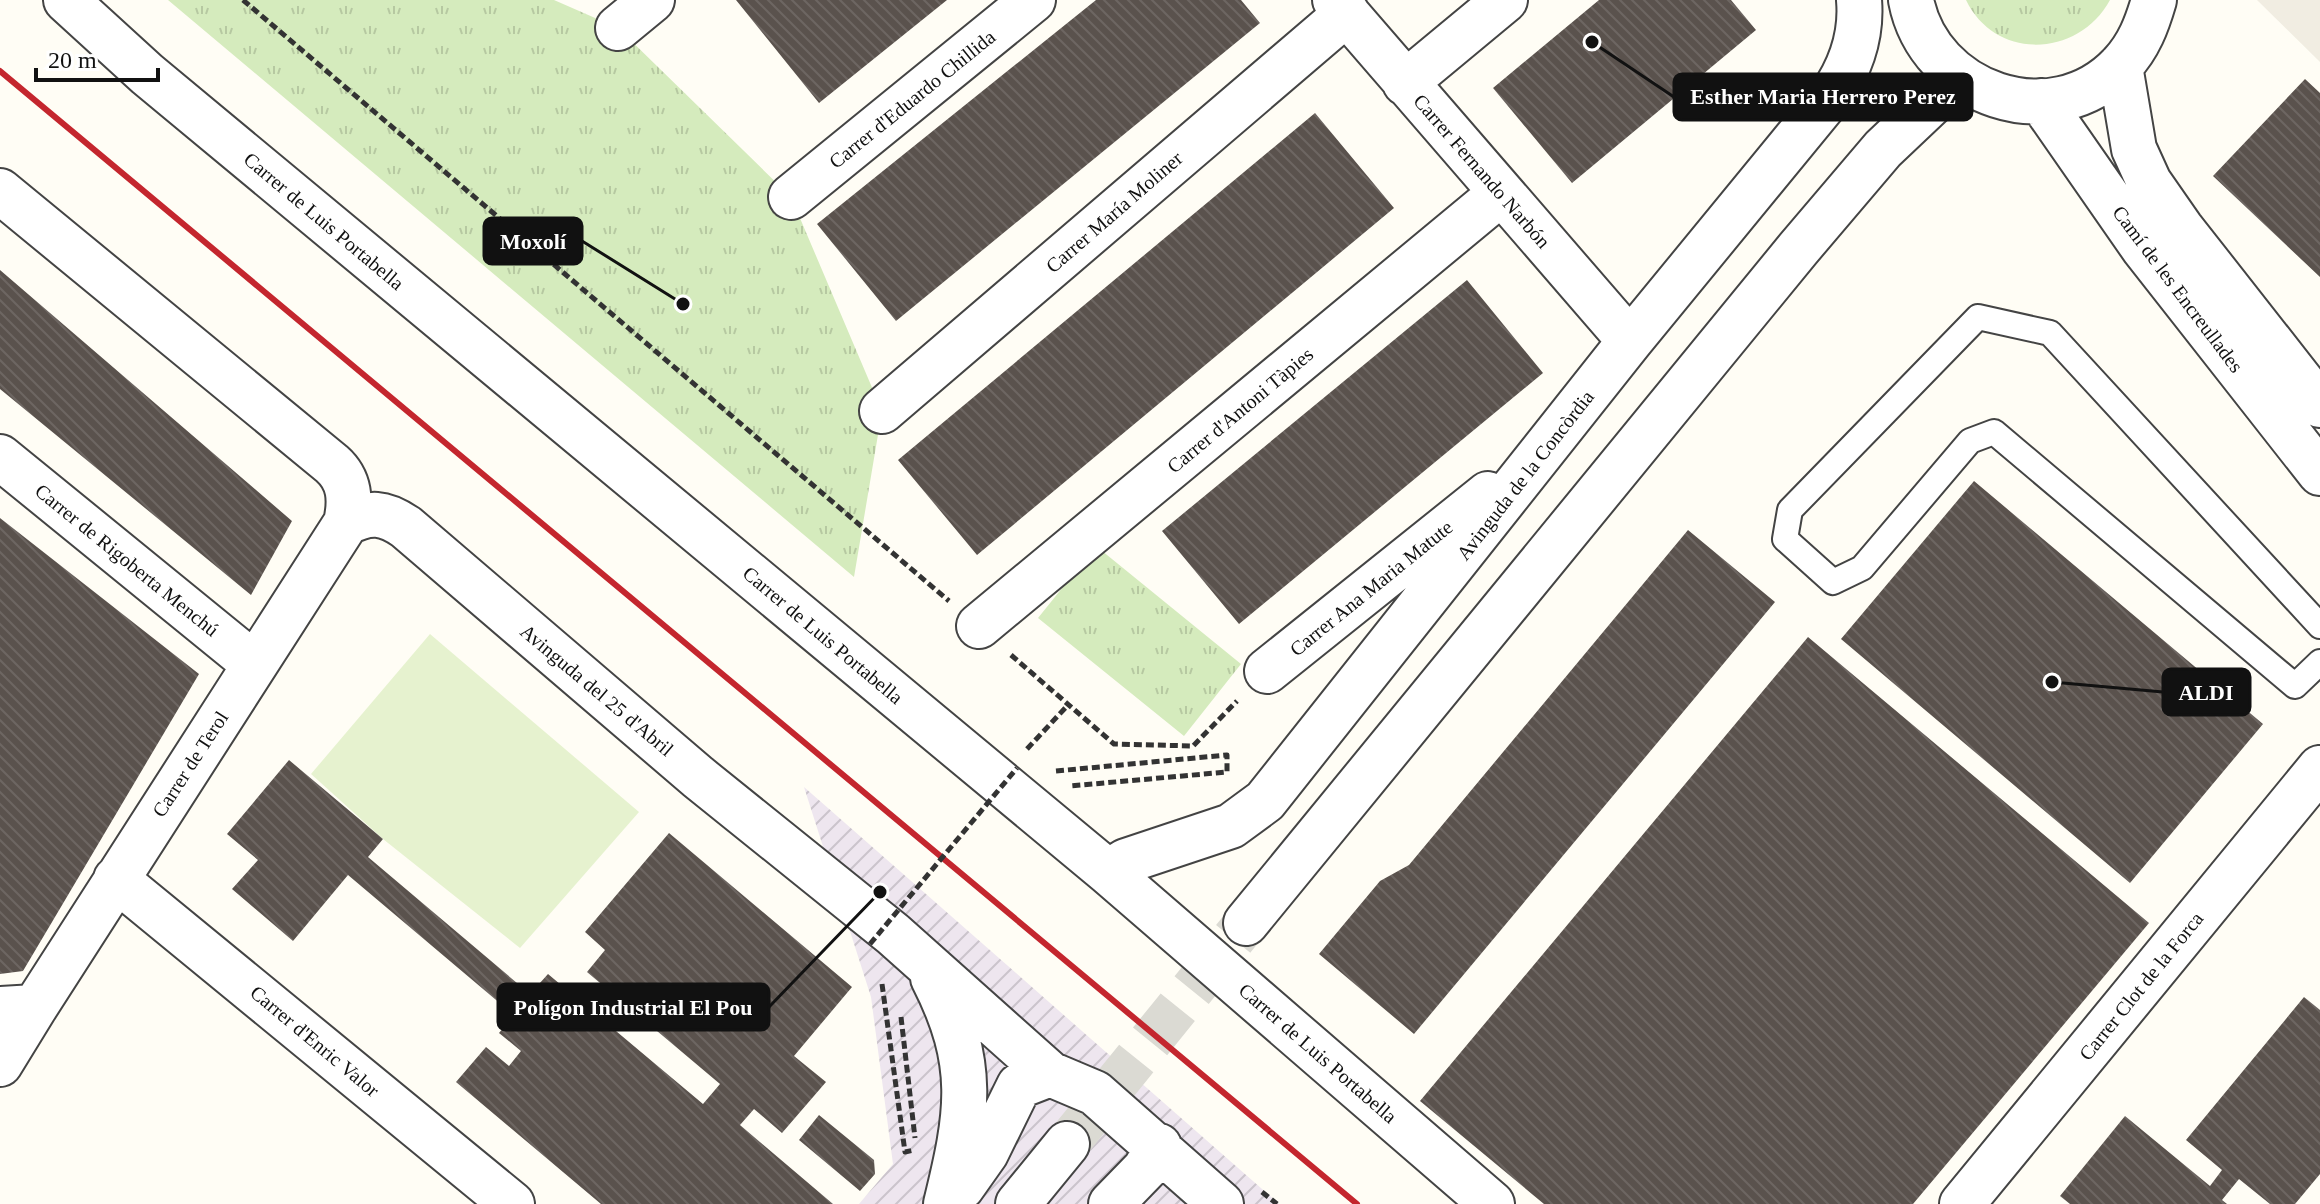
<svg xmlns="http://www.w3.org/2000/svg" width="2320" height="1204" viewBox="0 0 2320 1204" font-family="'Times New Roman',serif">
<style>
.industrial{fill:url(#industrial-furrows)}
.grass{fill:url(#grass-tufts)}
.pitch{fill:#e6f2cf}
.plaza{fill:#f1ede2}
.building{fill:url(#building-back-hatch)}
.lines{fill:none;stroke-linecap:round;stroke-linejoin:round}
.street-tunnel{stroke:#dbdad3;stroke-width:44;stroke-dasharray:44 22;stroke-linecap:butt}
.lane-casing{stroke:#444;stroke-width:28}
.street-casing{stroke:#444;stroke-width:48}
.path{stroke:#333;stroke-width:5;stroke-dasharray:8 4;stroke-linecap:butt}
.lane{stroke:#fff;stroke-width:24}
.street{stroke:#fff;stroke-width:44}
.rail{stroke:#c4262e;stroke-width:6}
.path-bridge{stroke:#333;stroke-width:5;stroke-dasharray:8 4;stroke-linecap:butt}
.labels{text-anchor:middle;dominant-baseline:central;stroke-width:8;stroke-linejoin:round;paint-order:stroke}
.street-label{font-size:20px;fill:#111;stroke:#fff}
.leader{fill:none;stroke:#111;stroke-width:3}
.callout-dot{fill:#111;stroke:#fff;stroke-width:3}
.callout{fill:#111;stroke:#111;stroke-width:3}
.callout-label{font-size:22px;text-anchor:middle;font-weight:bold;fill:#fff}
</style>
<defs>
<pattern id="industrial-furrows" width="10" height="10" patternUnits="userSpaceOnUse" patternTransform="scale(2)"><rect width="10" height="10" fill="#eee6ef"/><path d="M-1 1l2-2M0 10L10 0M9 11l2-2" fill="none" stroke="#cbc4cc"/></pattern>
<pattern id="grass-tufts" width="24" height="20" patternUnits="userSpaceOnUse" patternTransform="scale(2)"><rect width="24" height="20" fill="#d5ebbd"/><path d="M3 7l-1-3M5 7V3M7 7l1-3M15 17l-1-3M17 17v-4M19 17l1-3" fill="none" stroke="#b6c8a1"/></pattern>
<pattern id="building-back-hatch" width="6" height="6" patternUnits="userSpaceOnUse" patternTransform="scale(2)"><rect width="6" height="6" fill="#5a524d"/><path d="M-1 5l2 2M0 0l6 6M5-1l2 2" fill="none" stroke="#6d6662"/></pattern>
</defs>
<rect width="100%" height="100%" fill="#fffdf5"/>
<path class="industrial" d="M804,787L1279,1204H859L893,1164L871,997Z"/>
<path class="grass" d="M168,0H554L618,28L791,197L882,411L854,577Z
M1966,0H2110C2079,57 1996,62 1966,0Z
M1096,546L1241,664L1184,736L1038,618Z"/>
<path class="pitch" d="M430,634L639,812L520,948L383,839L311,774Z"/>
<path class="plaza" d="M2257,0H2320V62Z"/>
<path class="building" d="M736,0H947L819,103Z
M1096,0H1241L1260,23L896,321L817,224Z
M1599,0H1731L1756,30L1572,183L1493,88Z
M2305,79L2320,93V277L2213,176Z
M1315,113L1394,208L977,555L898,460Z
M0,270L292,521L251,595L0,389Z
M1467,280L1543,373L1239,624L1162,531Z
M1974,481L2263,724L2130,883L1841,639Z
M0,518L199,674L23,971L0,974Z
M1688,530L1775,602L1414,1034L1319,954L1380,881L1409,865Z
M1808,637L2149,923L1913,1204H1544L1420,1101Z
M289,760L383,839L368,857L530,994L548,974L703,1104L720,1084L587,972L605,950L585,932L669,833L852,987L794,1056L826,1082L782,1133L754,1109L740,1125L833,1204H601L456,1082L486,1047L509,1066L521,1051L499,1033L514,1015L348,875L293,941L232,889L258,860L227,834Z
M2304,997L2320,1010V1174L2295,1204H2270L2239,1179L2222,1200L2227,1204H2070L2060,1196L2125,1116L2210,1186L2222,1170L2186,1140Z
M819,1115L874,1160L875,1174L860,1191L799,1140Z"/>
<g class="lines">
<path class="street-tunnel" d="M1067,1144L1246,923"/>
<g class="lane-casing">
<path id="lane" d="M2320,626L2050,333L1978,317L1790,510L1785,539L1833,582L1862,568L1970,441L1994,432L2295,686L2320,662"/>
</g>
<g class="street-casing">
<path id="street" d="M66,0L147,74L1108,872L1492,1204
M1335,0L1630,341
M1911,0C1929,94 2052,138 2121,65C2139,46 2147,24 2154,0
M618,28L652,0
M2120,66L2134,149L2149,182L2181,228L2320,405
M1405,83L1505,0
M2041,101L2144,249L2320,473
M0,191L332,464C350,480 351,500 346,523L35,1007
M791,197L1033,0
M882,411L1347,13
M0,457L254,664
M346,523C370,511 384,512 406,527L698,777L893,934L1050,1074L1095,1093L1221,1204
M979,626L1500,194
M1267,671L1488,494
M1108,872L1126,861L1231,826L1265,801L1630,341L1831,96C1851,67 1862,35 1859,0
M116,879L512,1204
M1246,923L1798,249L1883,149L1958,78
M933,978C977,1064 968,1114 946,1204
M0,1009L35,1007L0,1064
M962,1187L986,1153L1019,1086L1050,1074
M1018,1204L1067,1144
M1111,1204L1145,1169L1159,1146
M1962,1204L2320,768"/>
</g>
<path class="path" d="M243,0L949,601
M1011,655L1114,744L1193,746L1237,701
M1027,749L1068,705
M1056,771L1227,755V772L1070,786
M882,984L905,1152L914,1150
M901,1017L915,1138
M1262,1192L1277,1204"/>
<use href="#lane" class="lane"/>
<use href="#street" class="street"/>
<path class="rail" d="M0,71L1357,1204"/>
<path class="path-bridge" d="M870,944L1017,768"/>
</g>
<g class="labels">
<g class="street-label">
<text transform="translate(912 99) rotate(-39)">Carrer d'Eduardo Chillida</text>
<text transform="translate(1482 171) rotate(49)">Carrer Fernando Narbón</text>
<text transform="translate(1114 212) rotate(-41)">Carrer María Moliner</text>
<text transform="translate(324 221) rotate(40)">Carrer de Luis Portabella</text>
<text transform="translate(2178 289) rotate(53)">Camí de les Encreullades</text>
<text transform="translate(1240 410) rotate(-40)">Carrer d'Antoni Tàpies</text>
<text transform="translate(1525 475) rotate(-52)">Avinguda de la Concòrdia</text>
<text transform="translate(127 560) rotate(39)">Carrer de Rigoberta Menchú</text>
<text transform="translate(1371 588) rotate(-39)">Carrer Ana Maria Matute</text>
<text transform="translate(823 635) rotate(40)">Carrer de Luis Portabella</text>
<text transform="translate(597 690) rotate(40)">Avinguda del 25 d'Abril</text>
<text transform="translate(190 764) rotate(-57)">Carrer de Terol</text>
<text transform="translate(2141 986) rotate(-51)">Carrer Clot de la Forca</text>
<text transform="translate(315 1041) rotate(40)">Carrer d'Enric Valor</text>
<text transform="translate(1318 1053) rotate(41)">Carrer de Luis Portabella</text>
</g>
</g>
<path class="leader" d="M1592 42L1674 97M683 304L582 241M2052 682L2163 692M880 892L769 1007"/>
<g class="callout-dot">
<circle cx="1592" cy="42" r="8"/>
<circle cx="683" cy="304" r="8"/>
<circle cx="2052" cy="682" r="8"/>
<circle cx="880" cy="892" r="8"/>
</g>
<g class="callout">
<rect x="1674" y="74" width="298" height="46" rx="8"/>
<rect x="484" y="218" width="98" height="46" rx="8"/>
<rect x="2163" y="669" width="87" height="46" rx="8"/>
<rect x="498" y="984" width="271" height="46" rx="8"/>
</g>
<g class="callout-label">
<text x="1823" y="104">Esther Maria Herrero Perez</text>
<text x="533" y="249">Moxolí</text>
<text x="2206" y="700">ALDI</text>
<text x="633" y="1015">Polígon Industrial El Pou</text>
</g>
<path d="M36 68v12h122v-12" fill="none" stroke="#111111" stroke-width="4"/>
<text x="48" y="68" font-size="24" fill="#111111" stroke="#ffffff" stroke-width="6" paint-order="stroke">20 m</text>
</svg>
